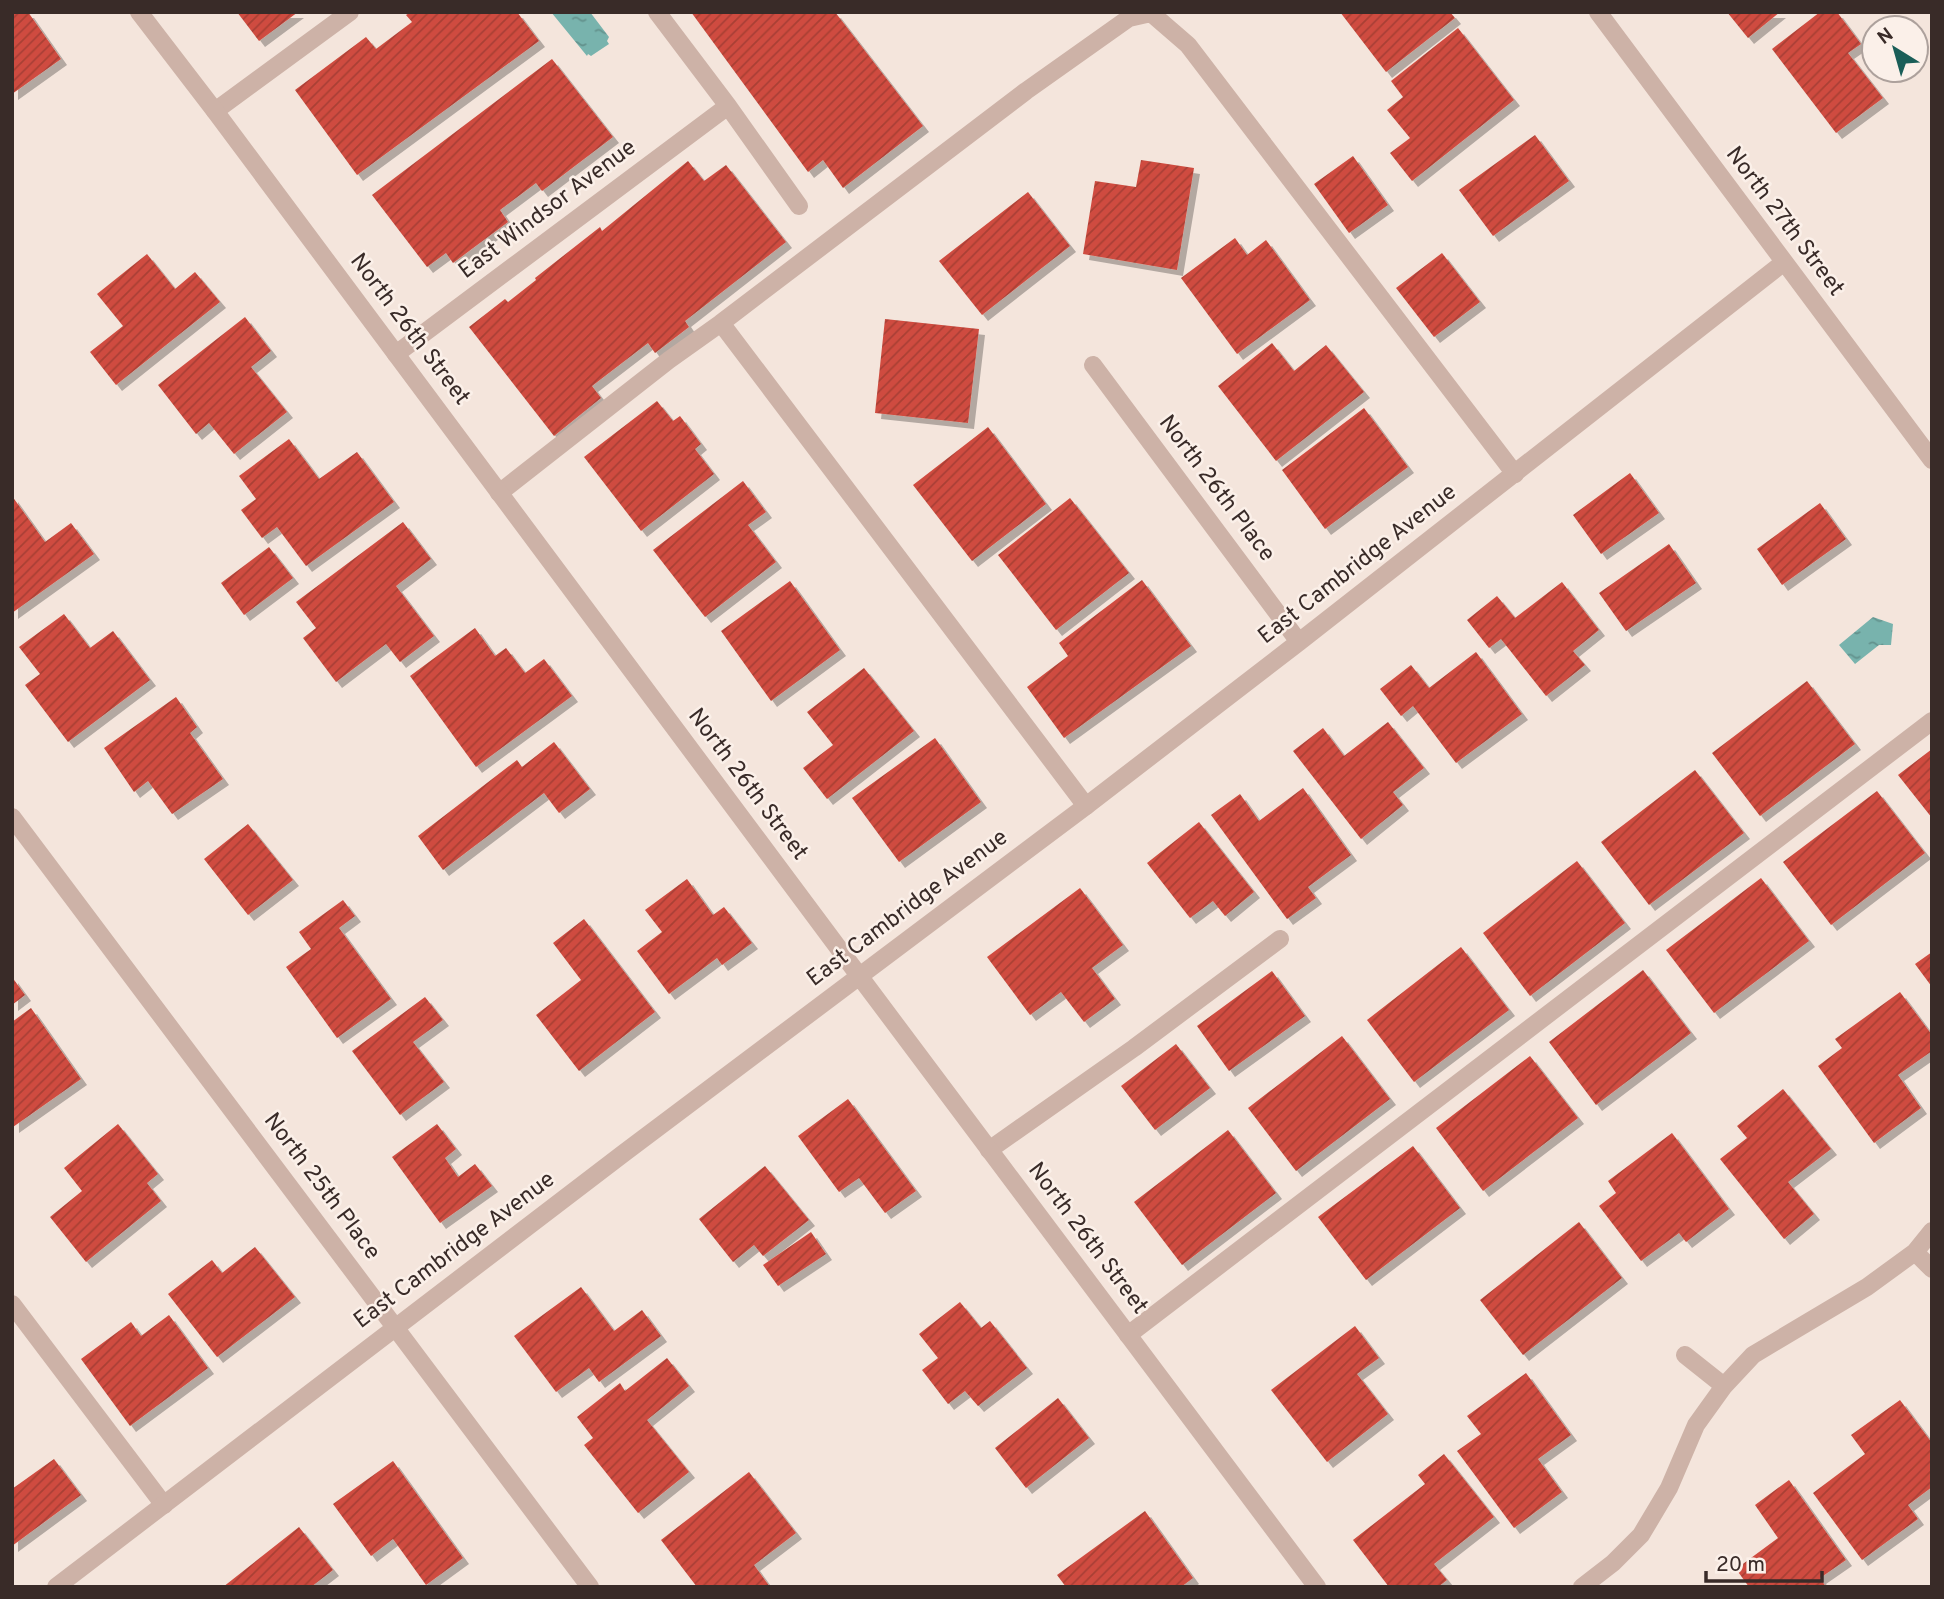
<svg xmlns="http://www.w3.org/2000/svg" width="1944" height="1599" viewBox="0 0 1944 1599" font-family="Overpass,sans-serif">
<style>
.water{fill:url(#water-ripples)}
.building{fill:url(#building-hatch);filter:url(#shadow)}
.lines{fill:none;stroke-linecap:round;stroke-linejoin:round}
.service{stroke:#cdb2a7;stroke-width:18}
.minor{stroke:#cdb2a7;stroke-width:18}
.labels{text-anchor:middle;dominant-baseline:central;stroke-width:5;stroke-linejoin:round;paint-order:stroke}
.street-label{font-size:23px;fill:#392b28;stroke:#fbf0e9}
</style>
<defs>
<pattern id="water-ripples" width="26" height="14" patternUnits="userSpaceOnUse" patternTransform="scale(1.75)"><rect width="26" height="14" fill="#78b3ad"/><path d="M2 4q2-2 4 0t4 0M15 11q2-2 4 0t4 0" fill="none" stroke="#63928d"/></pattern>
<pattern id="building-hatch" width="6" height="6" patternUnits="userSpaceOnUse" patternTransform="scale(1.75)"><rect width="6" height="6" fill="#cf4c3f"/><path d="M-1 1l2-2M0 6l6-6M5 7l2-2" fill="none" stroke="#a93f35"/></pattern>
<filter id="shadow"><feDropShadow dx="6" dy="6" stdDeviation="0" flood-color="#0004"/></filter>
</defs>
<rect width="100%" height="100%" fill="#f4e5dc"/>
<path class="water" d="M551,12H590L609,37L607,41L609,44L591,56L588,54L587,56Z
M1873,617L1893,624L1891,645H1879L1855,664L1839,645Z"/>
<path class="building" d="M15,12H28L61,59L12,94V14Z
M237,12H298L259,41Z
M411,12H517L539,41L357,175L295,90L366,37L376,49L412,22L406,15Z
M691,12H835L923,126L843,188L823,160L808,172Z
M1340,12H1450L1455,18L1386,72Z
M1727,12H1780L1748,38Z
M1820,12H1837L1861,44L1848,53L1883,98L1836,133L1772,49Z
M1458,28L1514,100L1412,181L1390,153L1410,138L1387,110L1403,97L1391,81Z
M552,59L613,137L542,191L536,183L500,210L508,222L453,263L446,253L427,267L372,195Z
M1535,135L1569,181L1493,236L1459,190Z
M1353,156L1388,205L1349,233L1314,184Z
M1141,160L1194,168L1177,270L1083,254L1095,181L1136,187Z
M688,161L704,181L726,165L786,242L685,321L689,327L655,353L648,343L592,386L601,398L554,436L469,327L505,299L508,302L536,280L535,278L600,227L602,231Z
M1028,192L1070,246L982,315L939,261Z
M1235,238L1247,255L1266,240L1310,300L1237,354L1181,278Z
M1442,253L1480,302L1434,337L1396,288Z
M147,254L175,289L195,272L220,302L116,385L90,352L123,326L97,294Z
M245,317L271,351L251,367L287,412L234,454L209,423L196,434L158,385Z
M885,319L979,329L968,423L875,413Z
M1272,343L1294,371L1326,345L1364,392L1276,461L1218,386Z
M657,401L673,421L680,416L701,444L695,449L714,474L641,531L584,457Z
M1364,408L1408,467L1325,529L1282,470Z
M988,427L1046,504L972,561L913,485Z
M289,439L319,479L357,452L394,502L306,566L277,527L262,538L241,510L256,499L239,476Z
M1630,473L1659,513L1601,554L1573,515Z
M743,481L766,512L748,525L776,562L705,617L653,550Z
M12,496L45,542L71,523L94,554L12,613Z
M1070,498L1129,573L1056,630L998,555Z
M1820,503L1846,539L1782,585L1757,549Z
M403,522L431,559L396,586L434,636L400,662L386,644L336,682L303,638L316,628L296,602Z
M1669,544L1696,583L1626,631L1599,593Z
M269,547L293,578L244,615L221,583Z
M1142,580L1191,646L1064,738L1027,687L1068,656L1059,643Z
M790,581L840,650L771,701L721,631Z
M1562,582L1599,630L1573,651L1585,665L1546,696L1501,639L1489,648L1467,620L1497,596L1515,618Z
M64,614L90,648L113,631L150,680L68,742L25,685L40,674L19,647Z
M475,628L495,656L506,648L525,673L544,659L572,696L476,767L410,676Z
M1476,652L1522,714L1456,763L1413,706L1401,716L1380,689L1411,665L1429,688Z
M864,668L914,731L827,799L803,768L833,745L807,712Z
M1807,681L1855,744L1760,816L1712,753Z
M176,697L197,727L190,733L223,779L172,814L148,781L134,792L104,748Z
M1388,722L1424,768L1393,792L1403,805L1361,839L1293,751L1323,728L1344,756Z
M935,738L981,802L899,862L852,798Z
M554,742L590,789L559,813L544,793L443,870L418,836L517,760L522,767Z
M1932,749V818L1898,775Z
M1695,770L1744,833L1649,905L1601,842Z
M1303,788L1351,855L1308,887L1316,898L1287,919L1211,815L1240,794L1259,821Z
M1877,791L1925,853L1831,925L1783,862Z
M1199,822L1254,892L1225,916L1213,901L1190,918L1147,863Z
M248,824L293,880L248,915L204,859Z
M1577,861L1625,923L1530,996L1483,933Z
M1761,878L1809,941L1714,1013L1666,950Z
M687,879L713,915L724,907L752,943L722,965L717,958L669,994L637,951L662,932L645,910Z
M1080,888L1123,945L1092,968L1115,999L1084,1022L1061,992L1030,1015L987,957Z
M343,900L355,916L339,928L391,999L337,1038L286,967L311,949L299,932Z
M584,919L655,1012L579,1071L536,1015L581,980L553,943Z
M1461,947L1509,1010L1414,1082L1367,1020Z
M1932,952V987L1915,964Z
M1643,970L1691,1033L1596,1105L1549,1042Z
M1272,971L1305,1016L1229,1071L1197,1026Z
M12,977L25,995L12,1005Z
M1900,992L1932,1035V1051L1898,1075L1921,1108L1874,1143L1818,1066L1842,1048L1835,1039Z
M425,997L443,1020L413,1042L444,1082L400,1115L352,1051Z
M31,1008L81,1079L13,1127L12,1022Z
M1342,1036L1390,1099L1296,1171L1248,1108Z
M1176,1044L1210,1088L1155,1130L1121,1086Z
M1530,1056L1578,1118L1483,1191L1436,1128Z
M1783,1089L1831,1149L1788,1182L1814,1214L1784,1239L1720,1159L1747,1138L1737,1126Z
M848,1099L916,1191L885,1213L859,1178L839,1192L798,1136Z
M118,1124L158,1174L147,1183L161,1201L86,1262L50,1217L82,1191L64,1168Z
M437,1124L456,1149L445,1158L458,1177L475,1164L492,1186L440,1223L392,1157Z
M1228,1130L1276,1193L1182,1265L1134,1202Z
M1672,1133L1729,1209L1686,1242L1679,1233L1641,1261L1599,1206L1616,1193L1608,1181Z
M1413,1146L1460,1208L1366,1280L1318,1217Z
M765,1166L809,1220L763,1256L754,1245L733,1262L699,1219Z
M1579,1222L1622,1278L1523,1355L1480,1300Z
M811,1232L826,1254L778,1286L763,1265Z
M255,1247L295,1297L217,1357L168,1294L212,1260L222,1273Z
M581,1287L614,1331L642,1310L661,1336L599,1382L589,1368L556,1392L514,1336Z
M960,1302L981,1328L990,1321L1027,1368L978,1406L965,1391L948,1404L922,1370L938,1358L919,1334Z
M169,1315L208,1368L130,1426L81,1359L131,1322L141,1336Z
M1355,1326L1379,1358L1357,1374L1388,1414L1327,1462L1271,1390Z
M667,1358L689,1386L647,1420L689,1472L638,1513L584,1445L593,1438L577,1417L620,1383L625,1391Z
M1526,1373L1571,1435L1538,1459L1562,1492L1514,1528L1457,1451L1481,1434L1467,1416Z
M1058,1398L1089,1438L1026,1488L995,1448Z
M1900,1400L1932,1443V1487L1908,1505L1918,1519L1862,1560L1813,1493L1865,1454L1851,1435Z
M1444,1454L1494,1517L1434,1564L1447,1580L1438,1587H1389L1353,1540L1425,1484L1418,1475Z
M54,1459L81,1495L12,1546V1489Z
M393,1461L463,1558L426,1585L393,1539L371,1556L333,1504Z
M749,1472L796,1533L754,1565L770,1587H697L661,1540Z
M1789,1480L1846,1560L1820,1578L1826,1587H1749L1736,1569L1778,1538L1755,1505Z
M1145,1511L1193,1578L1181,1587H1066L1057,1575Z
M299,1527L333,1570L311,1587H223Z"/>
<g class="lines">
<path class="service" d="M657,12L728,106L799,206
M215,111L350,12
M721,323L1026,91L1129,18L1151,13L1188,45L1515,474
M396,354L728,106
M499,493L669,360L721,323L1086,806
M989,1150L1134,1048L1280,939
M12,1304L164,1505
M1128,1335L1932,721"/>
<path class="minor" d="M139,12L215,111L860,977L1317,1587
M1598,12L1932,460
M1093,365L1299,642
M12,817L590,1587
M1915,1252L1932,1269
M1685,1355L1724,1386
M56,1587L624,1153L1086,806L1299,642L1783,263
M1582,1587L1613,1563L1641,1535L1669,1488L1696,1425L1724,1386L1753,1355L1867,1287L1915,1252L1932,1231"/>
</g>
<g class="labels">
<g class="street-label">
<text transform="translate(548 210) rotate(-37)">East Windsor Avenue</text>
<text transform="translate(1784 222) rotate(53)">North 27th Street</text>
<text transform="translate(409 330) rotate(53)">North 26th Street</text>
<text transform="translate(1216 489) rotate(53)">North 26th Place</text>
<text transform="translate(1358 565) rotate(-38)">East Cambridge Avenue</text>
<text transform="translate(747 785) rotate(53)">North 26th Street</text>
<text transform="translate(908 909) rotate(-37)">East Cambridge Avenue</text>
<text transform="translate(321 1187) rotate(53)">North 25th Place</text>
<text transform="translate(1087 1239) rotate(53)">North 26th Street</text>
<text transform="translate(455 1251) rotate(-37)">East Cambridge Avenue</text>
</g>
</g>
<rect width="1944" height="1599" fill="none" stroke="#392b28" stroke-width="28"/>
<g transform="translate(1895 49) rotate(323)"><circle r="33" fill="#fbf0e9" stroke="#ada19c" stroke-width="2"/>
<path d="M0-5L12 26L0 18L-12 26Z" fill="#1a5e58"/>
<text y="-10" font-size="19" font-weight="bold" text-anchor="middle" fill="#392b28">N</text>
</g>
<path d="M1706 1571v10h116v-10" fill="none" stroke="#392b28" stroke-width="3.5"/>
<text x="1716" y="1571" font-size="21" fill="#392b28" stroke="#fbf0e9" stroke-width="5" paint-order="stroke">20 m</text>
</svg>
